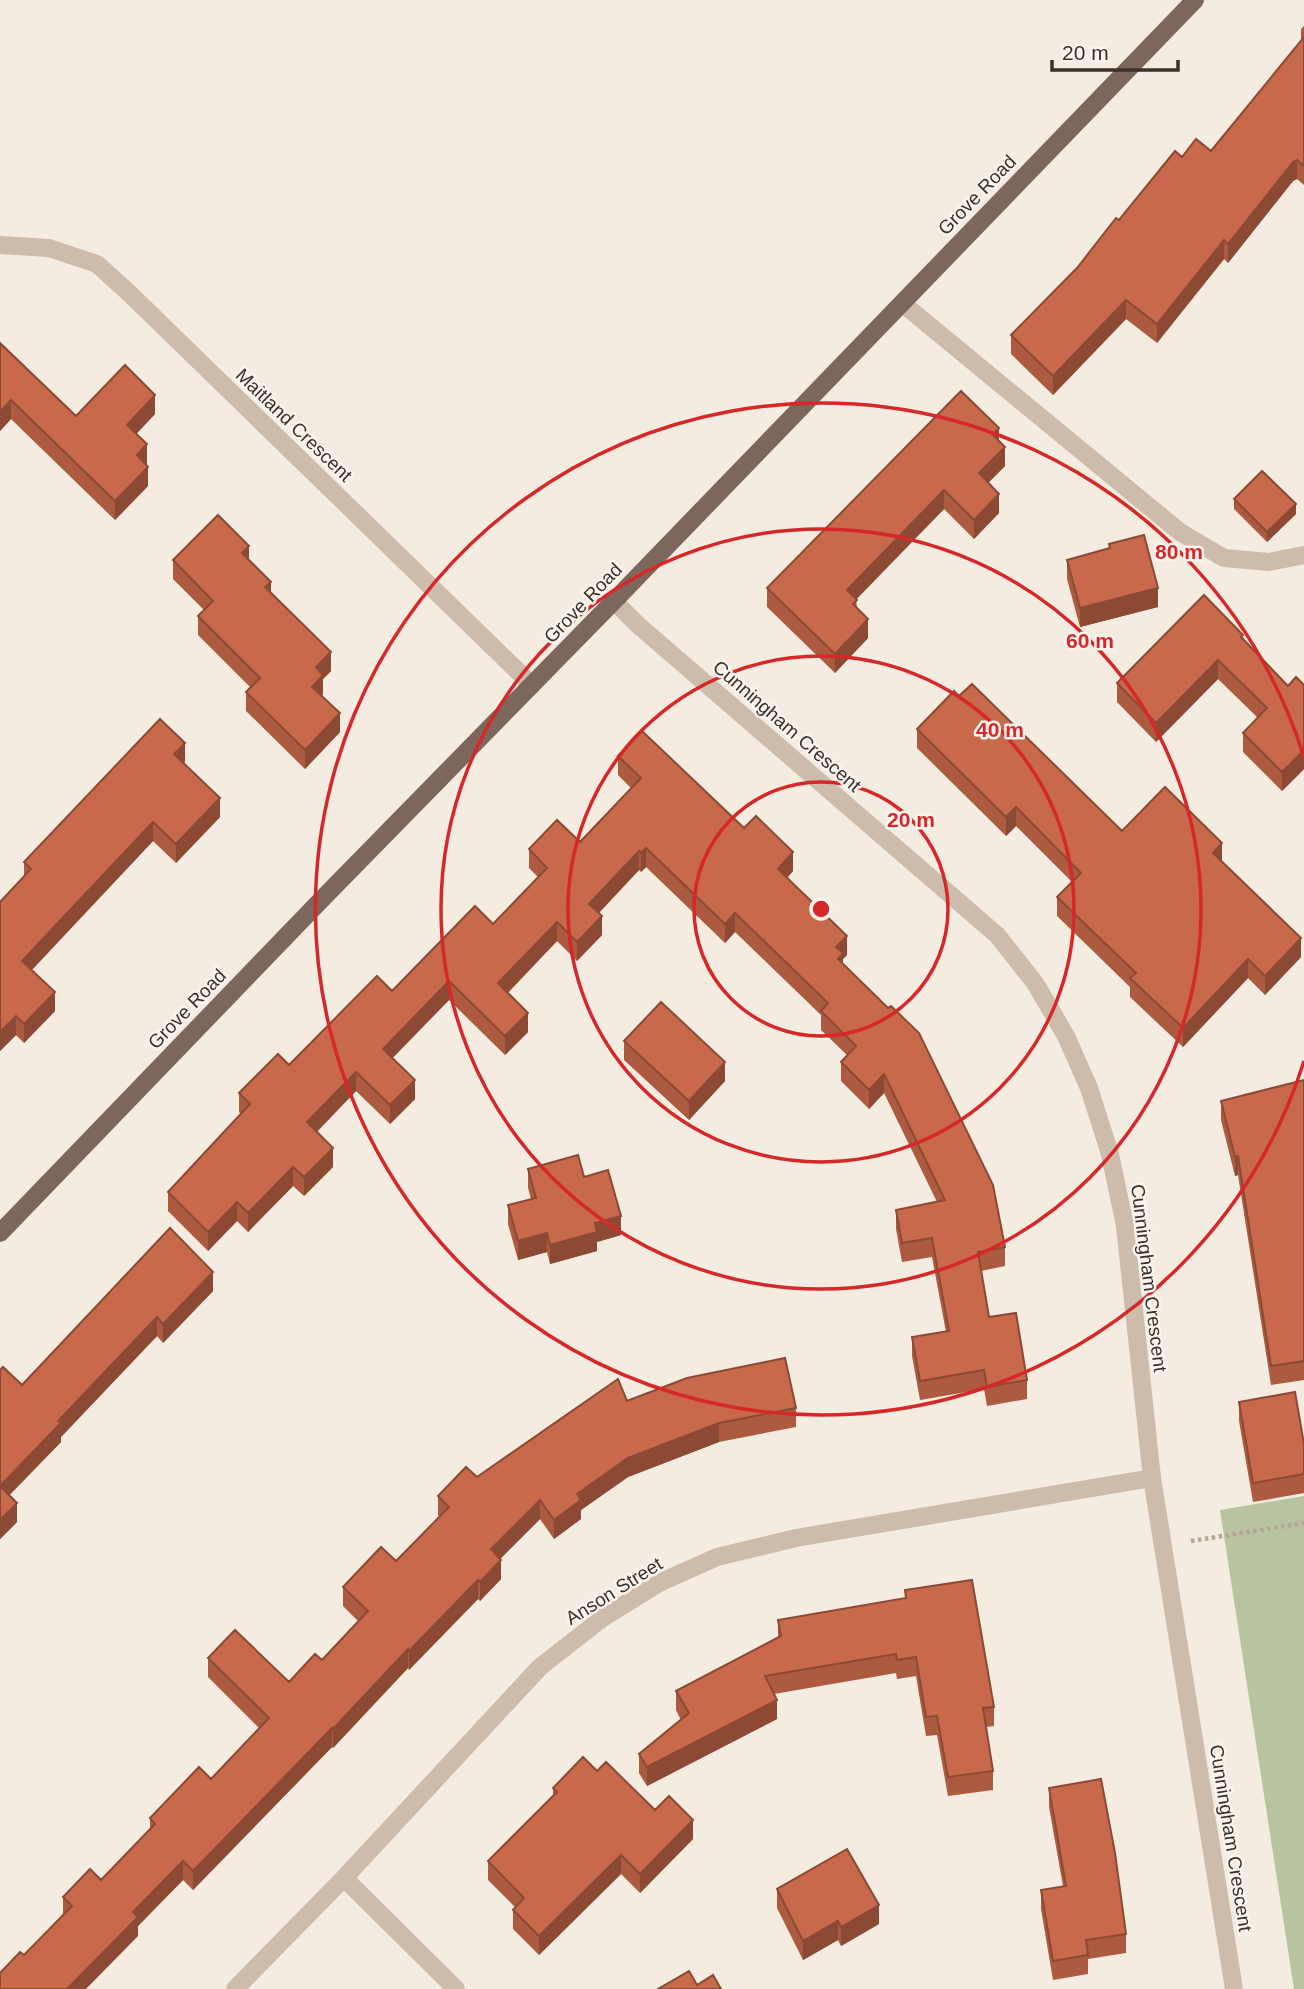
<svg xmlns="http://www.w3.org/2000/svg" width="1304" height="1989" viewBox="0 0 1304 1989" font-family="Arial,sans-serif">
<style>
.green{fill:#b8c4a0}
.lines{fill:none;stroke-linecap:round;stroke-linejoin:round}
.path{stroke:#b9a596;stroke-width:4.5;stroke-dasharray:3.5 3.5;stroke-linecap:butt}
.minor{stroke:#cdbbac;stroke-width:18}
.major{stroke:#7d675c;stroke-width:18}
.wall{fill:#ac5a40}
.shaded-wall{fill:#8c4a34}
.building{fill:#c8694b;stroke:#8c4a34;stroke-width:2}
.ring{fill:none;stroke:#d62828;stroke-width:3.5}
.labels{text-anchor:middle;dominant-baseline:central;stroke-width:5;stroke-linejoin:round;paint-order:stroke}
.street-label{font-size:19px;fill:#3b302b;stroke:#fbf5ee}
.centre{fill:#d62828;stroke:#fbf5ee;stroke-width:3.5}
.ring-label{font-size:21px;text-anchor:middle;font-weight:bold;fill:#d62828;stroke:#fbf5ee;stroke-width:5;stroke-linejoin:round;paint-order:stroke}
</style>
<rect width="100%" height="100%" fill="#f4ebe1"/>
<path class="green" d="M1304,1496V1989H1294L1220,1510Z"/>
<g class="lines">
<path class="path" d="M1191,1541L1304,1523"/>
<path class="minor" d="M0,245L49,248L97,264L129,293L532,685
M902,303L1180,532L1224,558L1269,562L1304,555
M614,601L638,625L997,935L1035,983L1066,1036L1089,1088L1110,1154L1125,1226L1152,1478L1234,1989
M344,1878L456,1989
M235,1989L344,1878L540,1667L604,1617L659,1583L717,1557L796,1538L1152,1478"/>
<path class="major" d="M0,1233L323,898L614,601L1195,0"/>
</g>
<path class="wall" d="M1304,26V185L1297,179L1293,181L1228,263L1224,259L1157,343L1126,319L1053,395L1011,354V335L1077,268L1119,220L1182,157L1211,151L1301,40V29Z
M0,343L76,416L155,414L136,434L147,463L148,486L115,520L11,419L0,431Z
M999,441L1005,466L988,483L999,513L974,539L944,509L856,599L857,608L868,638L835,673L767,607V588Z
M1234,499L1296,514L1267,542L1234,509Z
M1109,544L1158,607L1080,627L1067,579V560L1109,548Z
M173,560H249L271,593L331,671L323,679V694L322,696L340,732L305,769L246,711V692L250,687L198,635V616L204,610L173,579Z
M1243,640L1288,686L1304,685V769L1282,791L1243,752V733L1258,718L1218,679L1156,742L1117,702V683Z
M959,696L1122,831L1222,862L1301,957L1265,995L1248,978L1183,1047L1130,997V987L1057,916V897L1072,882L1016,826L1006,836L917,748V729Z
M618,756L744,828L793,871L787,878L847,955L843,959V964L1005,1247V1266L981,1271L989,1317L1027,1380V1399L987,1406L984,1389L920,1400L912,1356V1337L946,1332L932,1257L902,1262L896,1229V1210L937,1202L884,1093L869,1109L841,1081V1062L847,1055L821,1030V1015L735,932L725,943L646,867L641,872L639,870L599,913L602,935L577,961L557,941L508,993L528,1032L505,1055L449,1000L392,1058L415,1099L390,1124L356,1091L317,1132L333,1167L304,1196L293,1186L248,1232L237,1221L208,1251L168,1211V1192L241,1114L239,1112V1093L289,1065L392,991L493,924L538,877L529,868V849L580,842L631,788L618,775Z
M185,762L184,763L220,817L176,863L153,841L32,970L55,1011L24,1043L16,1035L0,1051L24,877V862Z
M624,1041L725,1081L689,1120L624,1060Z
M1304,1080V1380L1271,1385L1238,1175L1235,1176L1221,1120V1101Z
M528,1169L584,1177L621,1235L597,1242V1251L550,1264L547,1252L518,1260L508,1224V1205L531,1199L528,1188Z
M170,1228L213,1291L163,1343L157,1336L61,1437V1442L9,1495L17,1522L0,1539L22,1385Z
M627,1401L796,1408V1427L719,1442L628,1477L581,1510V1519L554,1539L540,1519L500,1559L501,1579L480,1601L478,1599L409,1670L408,1668L333,1748L332,1747L193,1890L183,1880L138,1926V1936L24,1955L63,1916V1897L101,1880L150,1829V1818L211,1779L259,1728L208,1677V1658L289,1682L322,1660L358,1621L343,1606V1587L396,1561L440,1517L438,1515V1496Z
M1239,1402L1304,1444V1493L1253,1502L1239,1421Z
M905,1590L994,1707V1726L986,1727L993,1771V1790L948,1796L937,1735L926,1736L916,1676L897,1679L896,1673L774,1694L777,1719L647,1786L639,1773V1754L681,1720L676,1710V1691L778,1638V1620L905,1598Z
M597,1771L655,1810L693,1839L640,1893L621,1874L539,1955L513,1929V1910L515,1907L488,1880V1861L553,1796V1788Z
M1049,1788L1126,1934V1953L1088,1959V1974L1053,1980L1041,1909V1890L1063,1886L1049,1807Z
M777,1889L879,1924L841,1946L838,1940L803,1960L777,1908Z"/>
<path class="shaded-wall" d="M1297,160V179L1293,181L1228,263V244L1293,162Z
M1224,240V259L1157,343V324Z
M1126,300V319L1053,395V376Z
M155,395V414L127,444V425Z
M11,400V419L0,431V412Z
M999,428V447L993,435Z
M147,444V463L137,474V455Z
M1005,447V466L979,492V473Z
M148,467V486L115,520V501Z
M944,490V509L847,609V590Z
M999,494V513L974,539V520Z
M1296,504V514L1267,542V532Z
M249,546V565L242,553Z
M271,582V601L265,587Z
M1158,588V607L1080,627V608Z
M868,619V638L835,673V654Z
M331,652V671L323,679V694L312,706V687L316,667Z
M1218,660V679L1156,742V723Z
M340,713V732L305,769V750Z
M185,743V762L174,773V754Z
M1304,750V769L1282,791V772Z
M220,798V817L176,863V844Z
M1016,807V826L1006,836V817Z
M153,822V841L22,980V961Z
M1222,843V862L1213,853Z
M646,848V867L641,872V853Z
M639,851V870L589,923V904Z
M793,852V871L778,888V869Z
M735,913V932L725,943V924Z
M602,916V935L577,961V942Z
M557,922V941L498,1002V983Z
M847,936V955L843,959V972L838,978L836,947Z
M1301,938V957L1265,995V976Z
M1248,959V978L1183,1047V1028Z
M449,981V1000L383,1068V1049Z
M55,992V1011L24,1043V1024Z
M528,1013V1032L505,1055V1036Z
M16,1016V1035L0,1051V1032Z
M725,1062V1081L689,1120V1101Z
M356,1072V1091L307,1141V1122Z
M884,1074V1093L869,1109V1090Z
M415,1080V1099L390,1124V1105Z
M333,1148V1167L304,1196V1177Z
M1238,1156V1175L1235,1176V1157Z
M293,1167V1186L248,1232V1213Z
M237,1202V1221L208,1251V1232Z
M621,1216V1235L597,1242V1251L550,1264V1245L595,1223Z
M547,1233V1252L518,1260V1241Z
M213,1272V1291L163,1343V1324Z
M157,1317V1336L61,1437V1442L0,1505V1486L58,1421Z
M719,1423V1442L628,1477L581,1510V1519L554,1539V1520L577,1494L628,1458Z
M540,1500V1519L491,1568V1549Z
M17,1503V1522L0,1539V1520Z
M501,1560V1579L480,1601V1582Z
M478,1580V1599L409,1670V1651Z
M408,1649V1668L333,1748V1729Z
M777,1700V1719L647,1786V1767Z
M332,1728V1747L193,1890V1871Z
M693,1820V1839L640,1893V1874Z
M621,1855V1874L539,1955V1936Z
M183,1861V1880L138,1926V1936L86,1989H67L133,1912Z
M879,1905V1924L841,1946V1927Z
M838,1921V1940L803,1960V1941Z"/>
<path class="building" d="M1304,37V166L1297,160L1293,162L1228,244L1224,240L1157,324L1126,300L1053,376L1011,335L1077,268L1116,218L1119,220L1175,151L1182,157L1196,139L1211,151Z
M0,343L76,416L125,365L155,395L127,425L147,444L137,455L148,467L115,501L11,400L0,412Z
M961,391L999,428L993,435L1005,447L979,473L999,494L974,520L944,490L847,590L857,600L853,604L868,619L835,654L767,588Z
M1262,471L1296,504L1267,532L1234,499Z
M218,515L249,546L242,553L271,582L265,587L331,652L316,667L323,675L312,687L340,713L305,750L246,692L260,678L198,616L213,601L173,560Z
M1144,535L1158,588L1080,608L1067,560L1110,548L1109,544Z
M1204,595L1243,635L1241,637L1288,686L1296,677L1304,685V750L1282,772L1243,733L1267,708L1218,660L1156,723L1117,683Z
M972,684L1122,831L1165,787L1222,843L1213,853L1301,938L1265,976L1248,959L1183,1028L1130,978L1136,973L1057,897L1081,873L1016,807L1006,817L917,729L954,691L959,696Z
M160,719L185,743L174,754L220,798L176,844L153,822L22,961L55,992L24,1024L16,1016L0,1032V902L31,869L24,862Z
M642,731L744,828L756,816L793,852L778,869L847,936L836,947L843,953L838,959L888,1008L891,1006L919,1033L993,1185L1005,1247L978,1252L989,1317L1016,1313L1027,1380L987,1387L984,1370L920,1381L912,1337L949,1331L932,1238L902,1243L896,1210L945,1200L884,1074L869,1090L841,1062L856,1046L821,1011L828,1003L735,913L725,924L646,848L641,853L639,851L589,904L602,916L577,942L557,922L498,983L528,1013L505,1036L449,981L383,1049L415,1080L390,1105L356,1072L307,1122L333,1148L304,1177L293,1167L248,1213L237,1202L208,1232L168,1192L250,1104L239,1093L278,1054L289,1065L377,976L392,991L475,906L493,924L547,868L529,849L557,820L580,842L641,778L618,756Z
M661,1002L725,1062L689,1101L624,1041Z
M1304,1080V1361L1271,1366L1238,1156L1235,1157L1221,1101Z
M578,1155L584,1177L608,1170L621,1216L595,1223L597,1232L550,1245L547,1233L518,1241L508,1205L536,1198L528,1169Z
M170,1228L213,1272L163,1324L157,1317L58,1421L61,1423L0,1486V1370L3,1367L22,1385Z
M785,1358L796,1408L719,1423L628,1458L577,1494L581,1500L554,1520L540,1500L491,1549L501,1560L480,1582L478,1580L409,1651L408,1649L333,1729L332,1728L193,1871L183,1861L133,1912L138,1917L67,1989H0V1973L20,1952L24,1955L72,1906L63,1897L90,1869L101,1880L155,1824L150,1818L199,1767L211,1779L269,1718L208,1658L235,1630L289,1682L315,1654L322,1660L368,1611L343,1587L381,1547L396,1561L449,1507L438,1496L466,1467L477,1477L618,1379L627,1401L687,1378Z
M1295,1392L1304,1444V1474L1253,1483L1239,1402Z
M0,1486L17,1503L0,1520Z
M972,1580L994,1707L983,1708L993,1771L948,1777L937,1716L926,1717L916,1657L897,1660L896,1654L765,1676L777,1700L647,1767L639,1754L689,1713L676,1691L781,1636L778,1620L906,1598L905,1590Z
M583,1757L597,1771L606,1762L655,1810L669,1796L693,1820L640,1874L621,1855L539,1936L513,1910L524,1898L488,1861L557,1792L553,1788Z
M1101,1779L1115,1853L1126,1934L1086,1940L1088,1955L1053,1961L1041,1890L1066,1886L1049,1788Z
M847,1849L879,1905L841,1927L838,1921L803,1941L777,1889Z
M689,1971L697,1985L713,1975L721,1989H658Z"/>
<g class="ring">
<circle cx="821" cy="909" r="127"/>
<circle cx="821" cy="909" r="253"/>
<circle cx="821" cy="909" r="380"/>
<path d="M1304 1061A506 506 0 1 1 1304 757"/>
</g>
<g class="labels">
<g class="street-label">
<text transform="translate(977 195) rotate(-46)">Grove Road</text>
<text transform="translate(294 425) rotate(44)">Maitland Crescent</text>
<text transform="translate(583 603) rotate(-46)">Grove Road</text>
<text transform="translate(787 726) rotate(41)">Cunningham Crescent</text>
<text transform="translate(187 1009) rotate(-46)">Grove Road</text>
<text transform="translate(1149 1278) rotate(83)">Cunningham Crescent</text>
<text transform="translate(614 1591) rotate(-32)">Anson Street</text>
<text transform="translate(1231 1838) rotate(81)">Cunningham Crescent</text>
</g>
</g>
<circle cx="821" cy="909" r="10" class="centre"/>
<g class="ring-label">
<text x="1179" y="559">80 m</text>
<text x="1090" y="648">60 m</text>
<text x="1000" y="737">40 m</text>
<text x="911" y="827">20 m</text>
</g>
<path d="M1052 60v10h126v-10" fill="none" stroke="#3b302b" stroke-width="3.5"/>
<text x="1062" y="60" font-size="21" fill="#3b302b" stroke="#fbf5ee" stroke-width="5" paint-order="stroke">20 m</text>
</svg>
